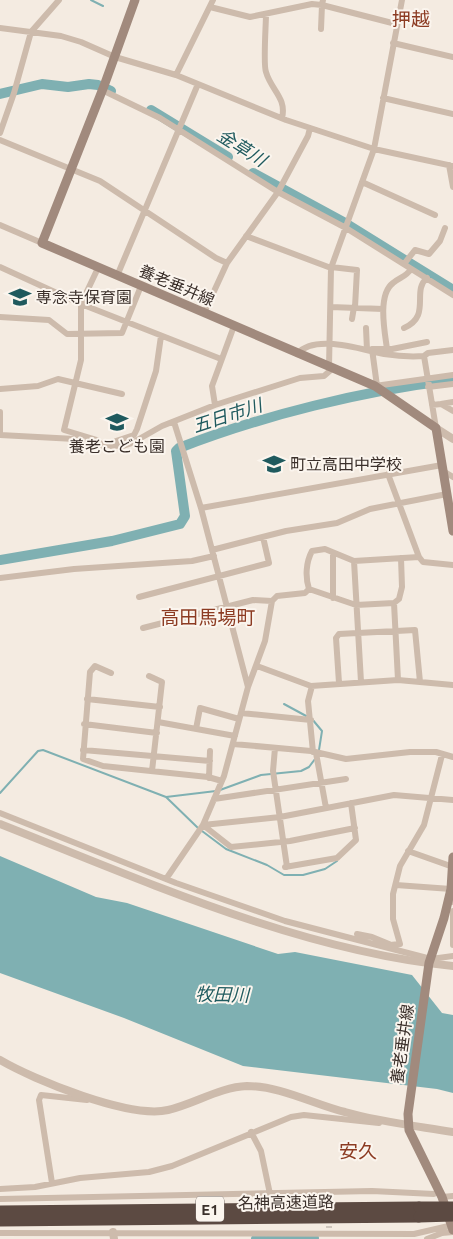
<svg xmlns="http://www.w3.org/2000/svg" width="453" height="1239" viewBox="0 0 453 1239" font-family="Ubuntu,'Noto Sans JP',sans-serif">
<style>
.water{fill:#7fb0b2}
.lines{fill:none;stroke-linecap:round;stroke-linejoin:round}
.stream{stroke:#7fb0b2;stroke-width:2}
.river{stroke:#7fb0b2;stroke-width:10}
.minor-tunnel{stroke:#cfc6bd;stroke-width:6;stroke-dasharray:6 3;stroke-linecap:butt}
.minor{stroke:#cdbbac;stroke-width:6}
.tertiary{stroke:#cdbbac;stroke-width:8}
.secondary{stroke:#a18a7d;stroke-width:9}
.motorway{stroke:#5c4a42;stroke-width:11}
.motorway-bridge{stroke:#5c4a42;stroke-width:11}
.labels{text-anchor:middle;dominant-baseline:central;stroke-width:4;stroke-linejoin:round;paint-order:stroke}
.shield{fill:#fbf5ee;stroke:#756b66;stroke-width:1}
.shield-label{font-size:15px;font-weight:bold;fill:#3b302b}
.street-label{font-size:16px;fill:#3b302b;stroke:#fbf5ee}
.poi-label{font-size:16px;fill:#3b302b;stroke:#fbf5ee;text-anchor:start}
.water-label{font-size:18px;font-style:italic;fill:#1f5a5e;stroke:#fbf5ee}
.quarter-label{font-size:19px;fill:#8c3b22;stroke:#fbf5ee}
</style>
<rect width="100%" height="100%" fill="#f4ebe1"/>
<path class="water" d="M0,856L96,897L127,903L278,954L295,952L412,975L442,1013L453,1015V1093L437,1089L243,1066L124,1018L0,973Z"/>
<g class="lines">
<path class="stream" d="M91,0L103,6
M284,704L308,717
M312,719L322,731L319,750
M220,790L261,775L301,771L309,767L315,759
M0,793L38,751L43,750L166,797L198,828
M166,797L216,791
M202,831L226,849L267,865L284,875H303L325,869L337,861"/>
<path class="river" d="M0,94L42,84L68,87L89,84L98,85L111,91
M151,110L228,157
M253,173L345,223L453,290
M0,560L112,541L180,524L185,516L176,451L179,448C264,415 362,391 453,380
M256,1239L261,1237L314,1238"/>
<path class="minor-tunnel" d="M329,1199V1228"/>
<path class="minor" d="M322,5L396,24
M210,7L250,17L312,4L322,5L323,0
M266,14C266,25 263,65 266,72C271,90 287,98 282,118
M0,28L61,36L81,42L115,57L176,75L286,120L374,149L453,166
M321,29L322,5
M393,43L453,57
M176,75L213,0
M102,90L160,118L278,192L346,228L453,295
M383,98L453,114
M0,133L14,93L31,32L59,0
M0,140L100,181L216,258L227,263
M449,165L453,187
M362,182L435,215
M0,225L42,243
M246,236L331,268
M404,264L415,250L429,254L440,241L445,228
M0,267L81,304L221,359
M331,267L357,270L355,307
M98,268L81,304V360L64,430L97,440L103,446
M117,276L198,84
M331,307L383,309
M204,313L227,263L278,192L308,136L310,128
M0,317L49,320L67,334L122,333L141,286
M352,319L354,307
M366,328L367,350
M404,328C432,316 411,291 427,278
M387,349C385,333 377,295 393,283C400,277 406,277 411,269
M297,354C315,333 362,350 384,354C397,356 411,357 424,356L436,428
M424,356L428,353L453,350
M329,367L331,268L374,149L402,0
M375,386L453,375
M377,386L372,349H392L427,342
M428,387L453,384
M0,389L38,386L58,379L122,394
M441,404L453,402
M215,405L212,386L234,326
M432,405L441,404L453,411
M0,412V435
M174,422L201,508L248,687
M0,435L75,439L92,444L123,446L132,443L162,426L215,405L300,378L324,376L332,369
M111,446L116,441L134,435L137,429L156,371L161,336
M443,471L453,477
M388,474L419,557L423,562L453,565
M201,508L442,465
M212,550L286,531L337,523L370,509L447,494
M354,561L361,682
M0,578L74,569L192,561L214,556
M309,589C305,577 306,562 312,551L325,549L354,561L419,557
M139,597L269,563L263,537
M333,598V553
M394,603L398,680
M143,628L253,600L272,601
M257,666L311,686L398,680L453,685
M111,673L95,666L90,672L83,759L103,766L208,777L222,781
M149,676L162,682L152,771
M339,683L336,638L339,634L415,630L420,682
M312,686L308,701L313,752
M87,699L160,707
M241,713L311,720
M158,722L235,736
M84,724L157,733
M196,729L200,708L239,719
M233,744L311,751L346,759L410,752H436L453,757
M275,748L273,771L287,867
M83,750L210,761
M316,753L326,808
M209,778L210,751
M214,799L346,779
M0,813L176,883L285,921L431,959L453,956
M203,825L280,817L394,795L453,800
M203,825L231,847L290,841L355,828
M408,851L453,867
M285,867L337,858L356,840L351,803
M166,879L203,825L224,776L248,687L265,641L272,601L277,596L305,593L309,589L356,605L394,603L399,599L402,587L401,558
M396,885L451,889L453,902
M453,911V945
M357,934L372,937L389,944
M389,948L390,945L400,944L393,919V894L400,866L424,825L442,755
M251,1132L261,1151L270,1194
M52,1183L39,1100L41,1095L87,1100
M0,1189L35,1187L80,1178L149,1172L172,1166L291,1117L304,1115L379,1123
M442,1197L453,1196
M0,1199L372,1191L434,1194L439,1191
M0,1233L414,1234L453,1225
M427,1239L442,1233L453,1232"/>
<path class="tertiary" d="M436,428L453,439
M0,824C142,880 300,951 453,966
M0,1060C34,1080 130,1119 168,1110C194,1104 220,1087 247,1086C281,1086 313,1104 345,1112C380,1122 417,1126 453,1132
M113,1232L114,1239"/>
<path class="secondary" d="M135,0L104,86L42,243L375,386L436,428L453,531
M453,857L451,889L444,918L429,963L408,1114L409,1130L442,1197L453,1230"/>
<path class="motorway" d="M0,1211L419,1207
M0,1221L419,1217"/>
<path class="motorway-bridge" d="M419,1207H453
M419,1217L453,1216"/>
</g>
<defs>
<g id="school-bare" transform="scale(1.725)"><path d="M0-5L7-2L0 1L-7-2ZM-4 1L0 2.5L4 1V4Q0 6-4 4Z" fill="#1f5a5e" stroke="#fbf5ee" stroke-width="2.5" paint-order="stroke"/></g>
</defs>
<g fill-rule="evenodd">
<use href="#school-bare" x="20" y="297"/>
<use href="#school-bare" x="117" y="422"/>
<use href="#school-bare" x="274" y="464"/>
</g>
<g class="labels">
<rect class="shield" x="196" y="1196.5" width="28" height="25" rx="4"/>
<g class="shield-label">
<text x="210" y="1209">E1</text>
</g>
<g class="street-label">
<text transform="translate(177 285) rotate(23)">養老垂井線</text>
<text transform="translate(402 1044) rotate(-82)">養老垂井線</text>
<text transform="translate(286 1202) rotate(-1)">名神高速道路</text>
</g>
<g class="poi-label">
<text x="36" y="297">専念寺保育園</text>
<text x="117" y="446" text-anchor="middle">養老こども園</text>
<text x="290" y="464">町立高田中学校</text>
</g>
<g class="water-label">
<text transform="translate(242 147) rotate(32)">金草川</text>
<text transform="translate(227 415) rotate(-18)">五日市川</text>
<text transform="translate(222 994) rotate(1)">牧田川</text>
</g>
<g class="quarter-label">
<text x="411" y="19">押越</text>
<text x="208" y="617">高田馬場町</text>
<text x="358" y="1151">安久</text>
</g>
</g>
</svg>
